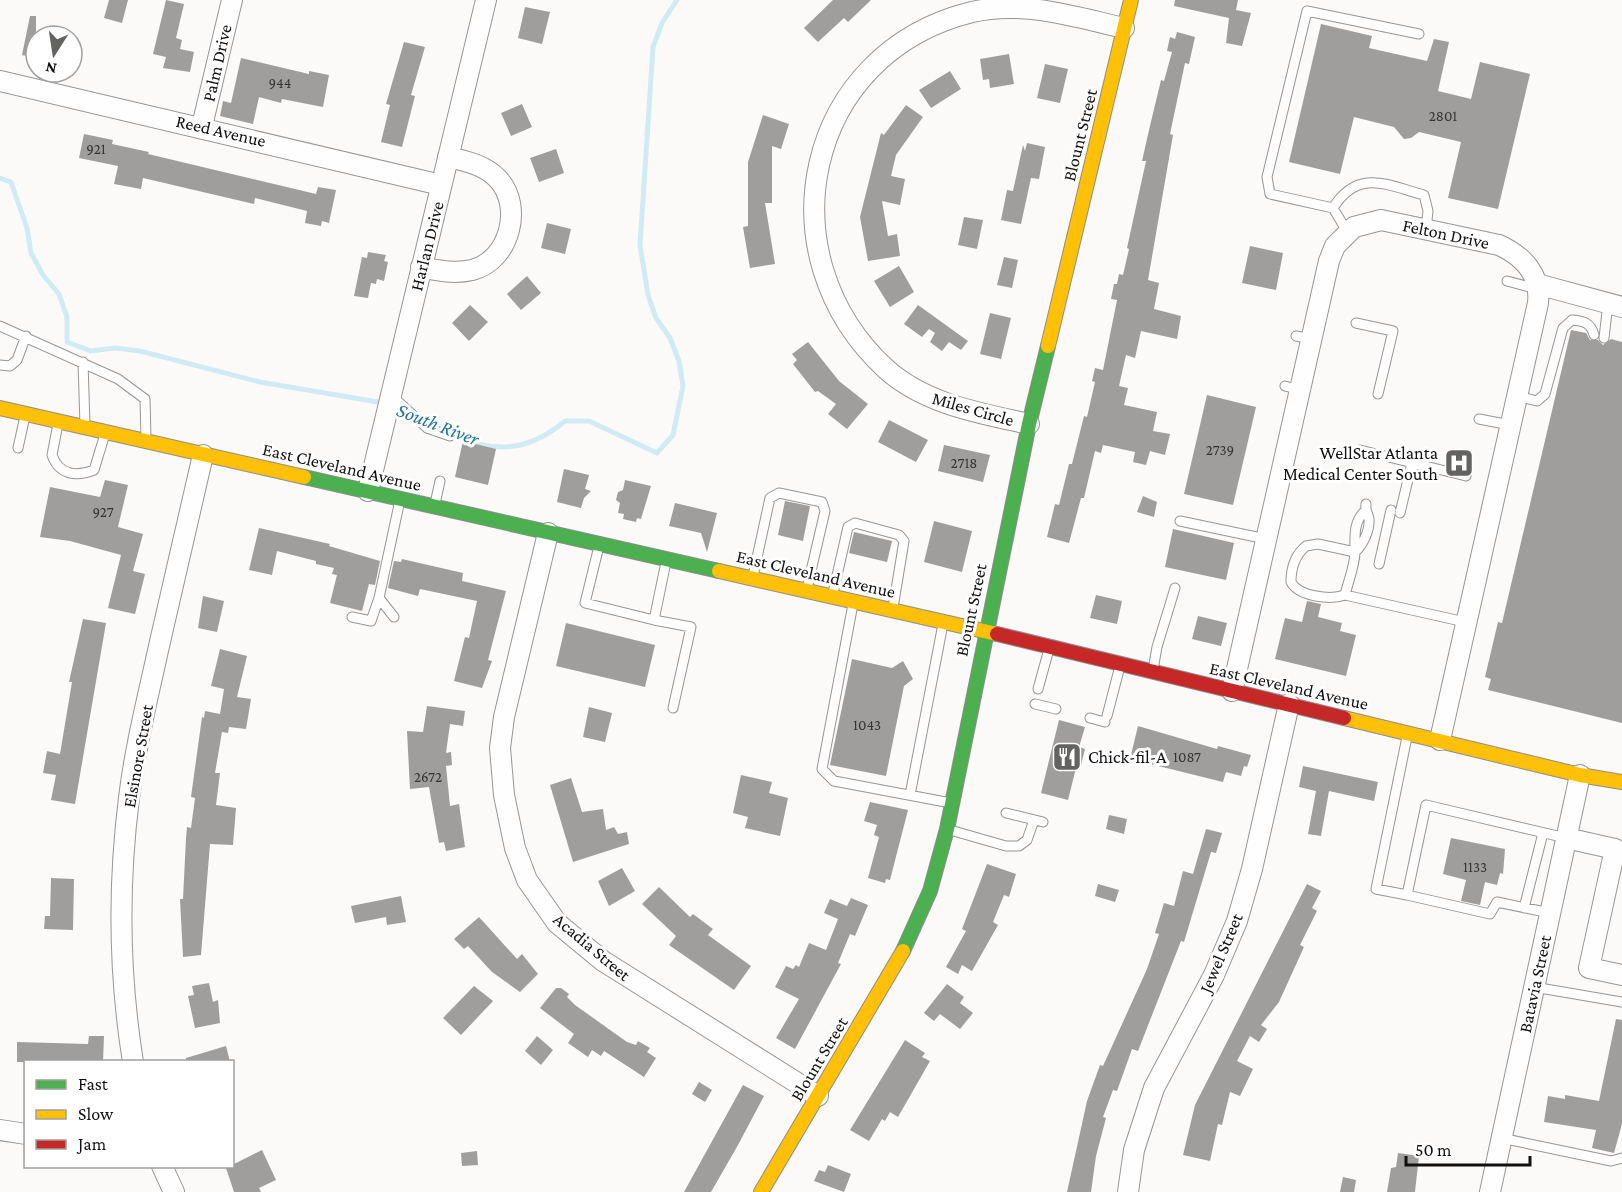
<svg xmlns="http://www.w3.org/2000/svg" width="1622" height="1192" viewBox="0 0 1622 1192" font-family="'Crimson Pro',serif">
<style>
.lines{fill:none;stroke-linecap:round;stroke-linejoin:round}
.stream{stroke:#d1ebf4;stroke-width:5}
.building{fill:#a09e9d}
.lane-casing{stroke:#979695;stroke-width:11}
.street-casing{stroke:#979695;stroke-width:22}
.fast-casing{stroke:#8d8d8c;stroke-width:16}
.slow-casing{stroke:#8d8d8c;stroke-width:16}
.jam-casing{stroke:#8d8d8c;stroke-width:16}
.lane{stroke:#fffefe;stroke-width:9}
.street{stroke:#fffefe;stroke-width:20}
.fast{stroke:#4caf50;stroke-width:14}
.slow{stroke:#ffc107;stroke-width:14}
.jam{stroke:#c62828;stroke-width:14}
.labels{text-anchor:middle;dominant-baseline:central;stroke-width:6;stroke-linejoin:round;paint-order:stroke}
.number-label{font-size:15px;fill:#353434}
.street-label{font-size:18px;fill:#111;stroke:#fff}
.poi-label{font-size:18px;fill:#111;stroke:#fff;text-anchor:end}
.water-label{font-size:20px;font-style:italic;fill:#22749a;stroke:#fff}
</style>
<rect width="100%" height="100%" fill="#fcfaf8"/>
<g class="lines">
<path class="stream" d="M0,178L11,182L27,228L31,253L43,275L59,294L67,317V342L91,351L115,348L140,351L260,382L384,403
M418,416L441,429
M449,434C494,453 527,453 565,421H589L657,453L673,435L683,386L679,361L670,338L656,318L648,295L640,245L653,47L662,23L677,0"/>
</g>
<path class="building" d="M109,0H128L122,23L104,18Z
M166,0L184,4L176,38L182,40L180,49L194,52L190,72L163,68L166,57L153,54Z
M833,0H871L848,22L844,18L818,42L804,28Z
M1175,0H1238L1236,10L1251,13L1242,46L1226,43L1229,18L1174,6Z
M525,7L550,12L542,44L518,38Z
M30,16H36V58L22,55Z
M1321,24L1372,36L1369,48L1427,61L1434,39L1449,42L1438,91L1471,99L1480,62L1530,74L1498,209L1448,198L1461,142L1419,132L1411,138L1404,139L1394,127L1354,117L1340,174L1289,162Z
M1177,32L1195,37L1189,64L1185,63L1170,134L1173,135L1148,280L1159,283L1154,309L1181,316L1177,339L1141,331L1135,358L1126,355L1119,386L1128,388L1124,405L1157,412L1153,431L1170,434L1165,455L1150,451L1146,465L1133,462L1135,452L1103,445L1101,453L1095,451L1084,498H1081L1069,543L1047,537L1055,504L1059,505L1069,464H1072L1084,416L1087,417L1095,382L1092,381L1095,368L1103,370L1117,300L1111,299L1114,284H1117L1119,274L1123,275L1129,249L1127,248L1146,161H1142L1149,130L1161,80L1164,81L1172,52L1167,51L1170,37L1175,39Z
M404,42L425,47L411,95L415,96L402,147L381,142L390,105L386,104Z
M1009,54L1014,84L990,88L989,79L983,80L980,59Z
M241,58L309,74V71L329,75L323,107L282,99L281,103L259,97L253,124L220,116L223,101L231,103Z
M1045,64L1068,69L1060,103L1037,98Z
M950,71L961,89L931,108L919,90Z
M522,104L532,127L511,136L501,113Z
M906,105L923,117L896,155L891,176L905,179L900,205L882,201L888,236L897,234L900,256L868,261L860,217L881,133L884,135Z
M763,115L789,124L781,149L772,146V203H765L775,264L750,268L743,227L748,226V162Z
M84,134L113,140L112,144L149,152L148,154L316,194L318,187L336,190L329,223L322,221L321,226L305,223L307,211L255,198L254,204L143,178L141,189L114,184L118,166L79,158Z
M1027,143L1045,147L1039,179L1031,178L1021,224L1001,220L1007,190L1013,191L1023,145L1025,151Z
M556,149L564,173L539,182L530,158Z
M964,217L983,220L977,249L958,245Z
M547,223L571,229L565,254L541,248Z
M1250,246L1283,253L1276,290L1242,283Z
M368,252L386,255L384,261L388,262L384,281L377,279L376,284L371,283L368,298L354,296L362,257L367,258Z
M1004,257L1018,260L1012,288L997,285Z
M899,266L914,292L890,307L874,281Z
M527,276L541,293L521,310L507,294Z
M470,305L488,322L469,341L452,323Z
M918,305L968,341L961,350L949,342L942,351L930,342L935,333L929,329L922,337L904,324Z
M990,313L1011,318L1001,359L980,354Z
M1571,330L1586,333L1590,340H1598L1603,345L1611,339L1622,342V723L1488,690L1491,679L1485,677L1498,622L1502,623Z
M808,342L839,381L868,404L847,429L828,414L836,404L818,391L815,392L793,364L797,360L792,354Z
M1207,395L1256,407L1233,505L1184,494Z
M889,420L928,440L916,462L878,442Z
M463,441L496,449L488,485L455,477Z
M944,445L990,455L983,482L938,471Z
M564,469L589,475L585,489L591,491L584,498L581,508L557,502Z
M105,480L128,485L118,527L143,534L133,571L145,574L135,614L108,608L121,555L70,541L40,537L50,487L100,497Z
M625,480L651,486L641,519L637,518L636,522L623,519L624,514L618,513L620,503L616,500L618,492L623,490Z
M1143,496L1157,502L1154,517L1137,512Z
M785,501L810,506L803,541L778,535Z
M675,503L717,513L707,552L701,533L669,526Z
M934,521L972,531L962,572L924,562Z
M259,528L330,544L329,546L380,561L375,585L369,584L362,611L330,603L337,575L332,574L334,568L316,564V561L277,551L272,575L249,570Z
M1173,529L1234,543L1226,580L1165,567Z
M854,532L892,541L887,562L849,553Z
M402,559L463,573L462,581L506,591L488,660L492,661L482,688L454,681L465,637L469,638L477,601L420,589L418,596L388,588L394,561L401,562Z
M1096,595L1122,601L1117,624L1090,618Z
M203,596L224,601L217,632L198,628Z
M1307,601L1321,604L1318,617L1342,623L1340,631L1356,635L1346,676L1275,659L1285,618L1302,622Z
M1198,616L1227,623L1221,646L1192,639Z
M83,619L106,623L75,804L51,800L56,775L43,773L47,751L60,754L72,682H69Z
M566,623L655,645L645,687L556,666Z
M220,649L247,656L237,697L251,699L246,729L229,727L228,733L222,732L215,773H220L216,805L236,808L233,845L210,844L201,955L183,957L180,899H183L186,838L187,827L191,828L195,798L191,797L202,717L204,718L205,711L220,714L224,689L211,686Z
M852,659L892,668L903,661L913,679L904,686L886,776L830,765Z
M427,706L465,711L463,726L450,724L446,753L451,752L452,765L446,766L450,806L459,804L465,847L446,851L444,842L439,843L429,787L410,789L407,731L423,732Z
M589,707L612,713L605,742L583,737Z
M1059,720L1085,727L1079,747L1085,749L1081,765L1077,764L1068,800L1041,793Z
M1138,726L1217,749L1218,746L1251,755L1247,767L1244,766L1241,776L1226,772L1223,782L1130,759Z
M1303,766L1378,782L1374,801L1329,791L1321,836L1308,834L1316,791L1299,787Z
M741,775L772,782L769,793L788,798L780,836L745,828L748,817L733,813Z
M571,778L582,812L603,809L606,830L614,827L618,834L627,832L629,844L573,862L550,785Z
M870,802L908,810L890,880L886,879L885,883L868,878L879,837L874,835L877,825L864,821Z
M1109,815L1127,819L1124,834L1106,829Z
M1206,829L1222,833L1216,853L1211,852L1184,942L1181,941L1138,1051L1132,1049L1117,1091L1113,1090L1103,1117L1106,1118L1096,1156L1091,1192H1067L1087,1101L1100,1065L1103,1066L1147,969L1159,934L1155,933L1164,903L1174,906L1183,871L1193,874Z
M1451,838L1505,849L1503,874L1500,873L1497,885L1485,882L1480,905L1461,901L1466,880L1443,874Z
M987,864L1016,874L1009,897L1004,895L993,922L998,925L972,971L962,965L958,974L946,967L966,931L962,929Z
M622,868L635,891L609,906L598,881Z
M51,878L74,879L73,930L44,929L45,916H50Z
M1098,884L1119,890L1115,902L1095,896Z
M1307,884L1321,891L1312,908L1317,911L1300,945L1304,947L1279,1002L1261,1025L1267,1029L1259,1042L1250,1036L1237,1061L1253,1069L1240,1096L1230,1092L1222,1125L1218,1124L1210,1161L1183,1155L1195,1105Z
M659,887L690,917L693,914L713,929L708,935L751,966L734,990L669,945L676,936L642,904Z
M401,896L406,922L387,925L386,917L355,923L351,906Z
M851,898L868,905L855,936L850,934L838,963L841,964L795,1049L776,1038L799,999L775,987L786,966L793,969L796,965L799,967L809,943L826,950L838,919L824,913L830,899L847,906Z
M479,917L517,959L522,954L538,974L520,992L492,972L468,946L464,949L454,939Z
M209,983L213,1002L218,1000L220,1023L195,1028L188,996L194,995L192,986Z
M947,984L964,997L960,1003L973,1013L960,1029L940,1014L934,1021L924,1013Z
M474,986L493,1001L461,1035L443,1018Z
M556,988H561L569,994L567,997L575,1005L627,1042L636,1045L638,1041L650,1048L647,1052L656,1058L644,1077L604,1051L601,1056L592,1050L588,1057L568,1043L574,1034L540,1008Z
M1616,1019L1622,1020V1124L1614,1153L1592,1148L1596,1130L1544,1122L1548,1096L1565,1099V1095L1599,1101Z
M89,1036H104L103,1062H17V1042L88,1044Z
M537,1036L553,1050L541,1065L525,1051Z
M905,1040L925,1053L922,1057L930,1061L898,1117L890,1112L885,1121L882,1119L869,1141L850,1130Z
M226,1046L230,1062H186V1058Z
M699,1082L712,1090L705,1102L692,1094Z
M743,1085L764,1096L738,1145L711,1192H684Z
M262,1150L276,1180L259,1188L261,1192H234L226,1168Z
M477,1151L478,1165L462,1166L461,1153Z
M1398,1153L1419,1156L1415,1192H1387L1391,1168L1396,1167Z
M828,1165L851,1174L844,1192L814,1181L819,1170L825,1172Z
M1343,1177L1356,1180L1354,1192H1340Z"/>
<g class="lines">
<g class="lane-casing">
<path id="lane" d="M1419,34L1307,11L1267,177L1270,194L1333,208C1358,168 1387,185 1424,195L1428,211L1426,229
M1333,208L1348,233
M1507,281L1537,289
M1356,323L1393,331L1378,394
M0,326L118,379L145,399L146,439
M1296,336L1312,339
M1604,338L1608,303
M83,362L85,425
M0,365L10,366L17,360L26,336
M1285,386L1300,390
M391,395L427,428L450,436
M1517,396L1537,401L1545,394L1563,328L1572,320C1584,321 1591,323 1594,335
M1479,419L1510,425
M58,424L52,455C59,475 76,477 94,470L105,434
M18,448L25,416
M1360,450L1466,476
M435,504L440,481
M1365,511C1353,522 1355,537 1355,552C1355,565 1348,582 1345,595L1465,622
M1400,513L1412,463
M1180,521L1266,539
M599,546L585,603L654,620
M1355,552C1363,545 1370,530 1369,519C1368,513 1365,511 1366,504
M666,562L654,620L691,627L673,708
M1379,564L1391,510
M753,576L770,498L779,493L822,502L825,511L807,588
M833,593L848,527L855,523L899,535L904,541L893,608
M1345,595C1331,600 1299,597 1291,582C1291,568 1295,555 1306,546L1318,544L1355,552
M379,598L394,617
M853,604L822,769L834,781L951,803
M352,617L371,621L379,598L400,500
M1153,670L1157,647L1175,588
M1038,689L1049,649
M1035,704L1056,709
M1107,716L1120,666
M1090,718L1105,722
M910,795L943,624
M1006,813L1043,822
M950,830L1006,846H1019L1027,840L1034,820
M1407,895L1376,889L1407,737
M1524,908L1543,833
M1550,913L1497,902L1490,914L1407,895L1426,805L1566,838
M1534,987L1622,1002
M1501,1138L1611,1161L1622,1158"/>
</g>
<g class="street-casing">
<path id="street" d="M0,81L441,185
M202,126L232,0
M421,267C438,271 455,274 472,270C509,261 524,207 498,179C485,165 466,161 448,157
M1537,284L1622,307
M1029,424C979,413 925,404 886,369C762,255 804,53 972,12C1023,0 1075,17 1124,28
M368,491L486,0
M548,533L504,717L500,748L504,795L515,848L527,880L557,923L603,961L818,1096
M1232,691L1329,261L1335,246L1354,227L1381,220L1499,245C1523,256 1541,275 1538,303L1440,740
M1566,838L1615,849L1589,968L1622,975
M133,1062C119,975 118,885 129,798C135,747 148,697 159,646C174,582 188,519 203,455
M0,1130L26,1134
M162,1166L174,1192
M1128,1192L1134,1150L1154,1088L1214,975L1237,921L1252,869L1289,704
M1490,1192L1580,775"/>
</g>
<g class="fast-casing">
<path id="fast" d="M304,477L719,571
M903,951L930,891L947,829L1029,424L1048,346"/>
</g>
<g class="slow-casing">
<path id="slow" d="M1048,346L1131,0
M0,408L304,477
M719,571L997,634
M1344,718L1580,775L1622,782
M761,1192L903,951"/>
</g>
<g class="jam-casing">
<path id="jam" d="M997,634L1344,718"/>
</g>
<use href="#lane" class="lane"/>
<use href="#street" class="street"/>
<use href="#fast" class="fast"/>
<use href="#slow" class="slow"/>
<use href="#jam" class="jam"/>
</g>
<defs>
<g id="hospital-square" transform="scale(1.5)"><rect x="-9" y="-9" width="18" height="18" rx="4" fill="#636362" stroke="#fff"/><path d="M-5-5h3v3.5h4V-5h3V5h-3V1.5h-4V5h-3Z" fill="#fff"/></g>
<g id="restaurant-square" transform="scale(1.5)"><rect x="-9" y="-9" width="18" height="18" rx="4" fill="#636362" stroke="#fff"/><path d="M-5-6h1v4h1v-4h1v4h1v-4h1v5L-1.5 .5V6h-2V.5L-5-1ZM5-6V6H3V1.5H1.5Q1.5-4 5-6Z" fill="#fff"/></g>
</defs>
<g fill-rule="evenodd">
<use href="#hospital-square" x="1459" y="463"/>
<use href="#restaurant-square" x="1067" y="757"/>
</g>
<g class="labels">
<g class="number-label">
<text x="280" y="83">944</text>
<text x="1443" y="116">2801</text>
<text x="96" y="149">921</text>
<text x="1220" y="450">2739</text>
<text x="964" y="463">2718</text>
<text x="103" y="512">927</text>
<text x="867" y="725">1043</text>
<text x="1187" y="757">1087</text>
<text x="428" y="777">2672</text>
<text x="1475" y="867">1133</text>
</g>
<g class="street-label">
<text transform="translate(217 63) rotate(-77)">Palm Drive</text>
<text transform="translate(221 131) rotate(13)">Reed Avenue</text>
<text transform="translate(1080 135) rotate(-76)">Blount Street</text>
<text transform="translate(1446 234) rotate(12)">Felton Drive</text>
<text transform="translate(427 246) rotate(-76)">Harlan Drive</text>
<text transform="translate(973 409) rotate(16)">Miles Circle</text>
<text transform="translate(342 467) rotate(13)">East Cleveland Avenue</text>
<text transform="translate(816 574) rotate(13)">East Cleveland Avenue</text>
<text transform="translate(971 610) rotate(-78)">Blount Street</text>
<text transform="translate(1289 686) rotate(13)">East Cleveland Avenue</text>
<text transform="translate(138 756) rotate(-80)">Elsinore Street</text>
<text transform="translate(592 947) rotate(40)">Acadia Street</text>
<text transform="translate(1221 953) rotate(-67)">Jewel Street</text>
<text transform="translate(1535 984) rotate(-78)">Batavia Street</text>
<text transform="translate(819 1059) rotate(-59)">Blount Street</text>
</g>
<g class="poi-label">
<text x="1438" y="453">WellStar Atlanta<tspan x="1438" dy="21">Medical Center South</tspan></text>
<text x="1088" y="757" text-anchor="start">Chick-fil-A</text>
</g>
<g class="water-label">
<text transform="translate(438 424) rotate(21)">South River</text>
</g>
</g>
<rect x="24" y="1060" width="210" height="108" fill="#ffffff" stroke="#a0a0a0" stroke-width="1.5"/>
<rect x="36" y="1080" width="30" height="9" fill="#4caf50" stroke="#a0a0a0" stroke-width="1.5"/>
<text x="78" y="1090" font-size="18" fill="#111111">Fast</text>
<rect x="36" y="1110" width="30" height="9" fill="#ffc107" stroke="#a0a0a0" stroke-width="1.5"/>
<text x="78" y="1120" font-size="18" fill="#111111">Slow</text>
<rect x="36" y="1140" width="30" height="9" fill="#c62828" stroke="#a0a0a0" stroke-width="1.5"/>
<text x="78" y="1150" font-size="18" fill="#111111">Jam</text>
<g transform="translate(54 54) rotate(192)"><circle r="28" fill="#ffffff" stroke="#a0a0a0" stroke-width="1.5"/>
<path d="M0-4.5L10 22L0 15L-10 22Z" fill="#636362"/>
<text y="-9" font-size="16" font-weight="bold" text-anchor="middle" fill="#111111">N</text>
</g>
<path d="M1406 1156v9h124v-9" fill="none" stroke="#111111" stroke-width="3"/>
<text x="1415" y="1156" font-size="18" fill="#111111" stroke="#ffffff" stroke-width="4.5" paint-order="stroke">50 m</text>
</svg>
